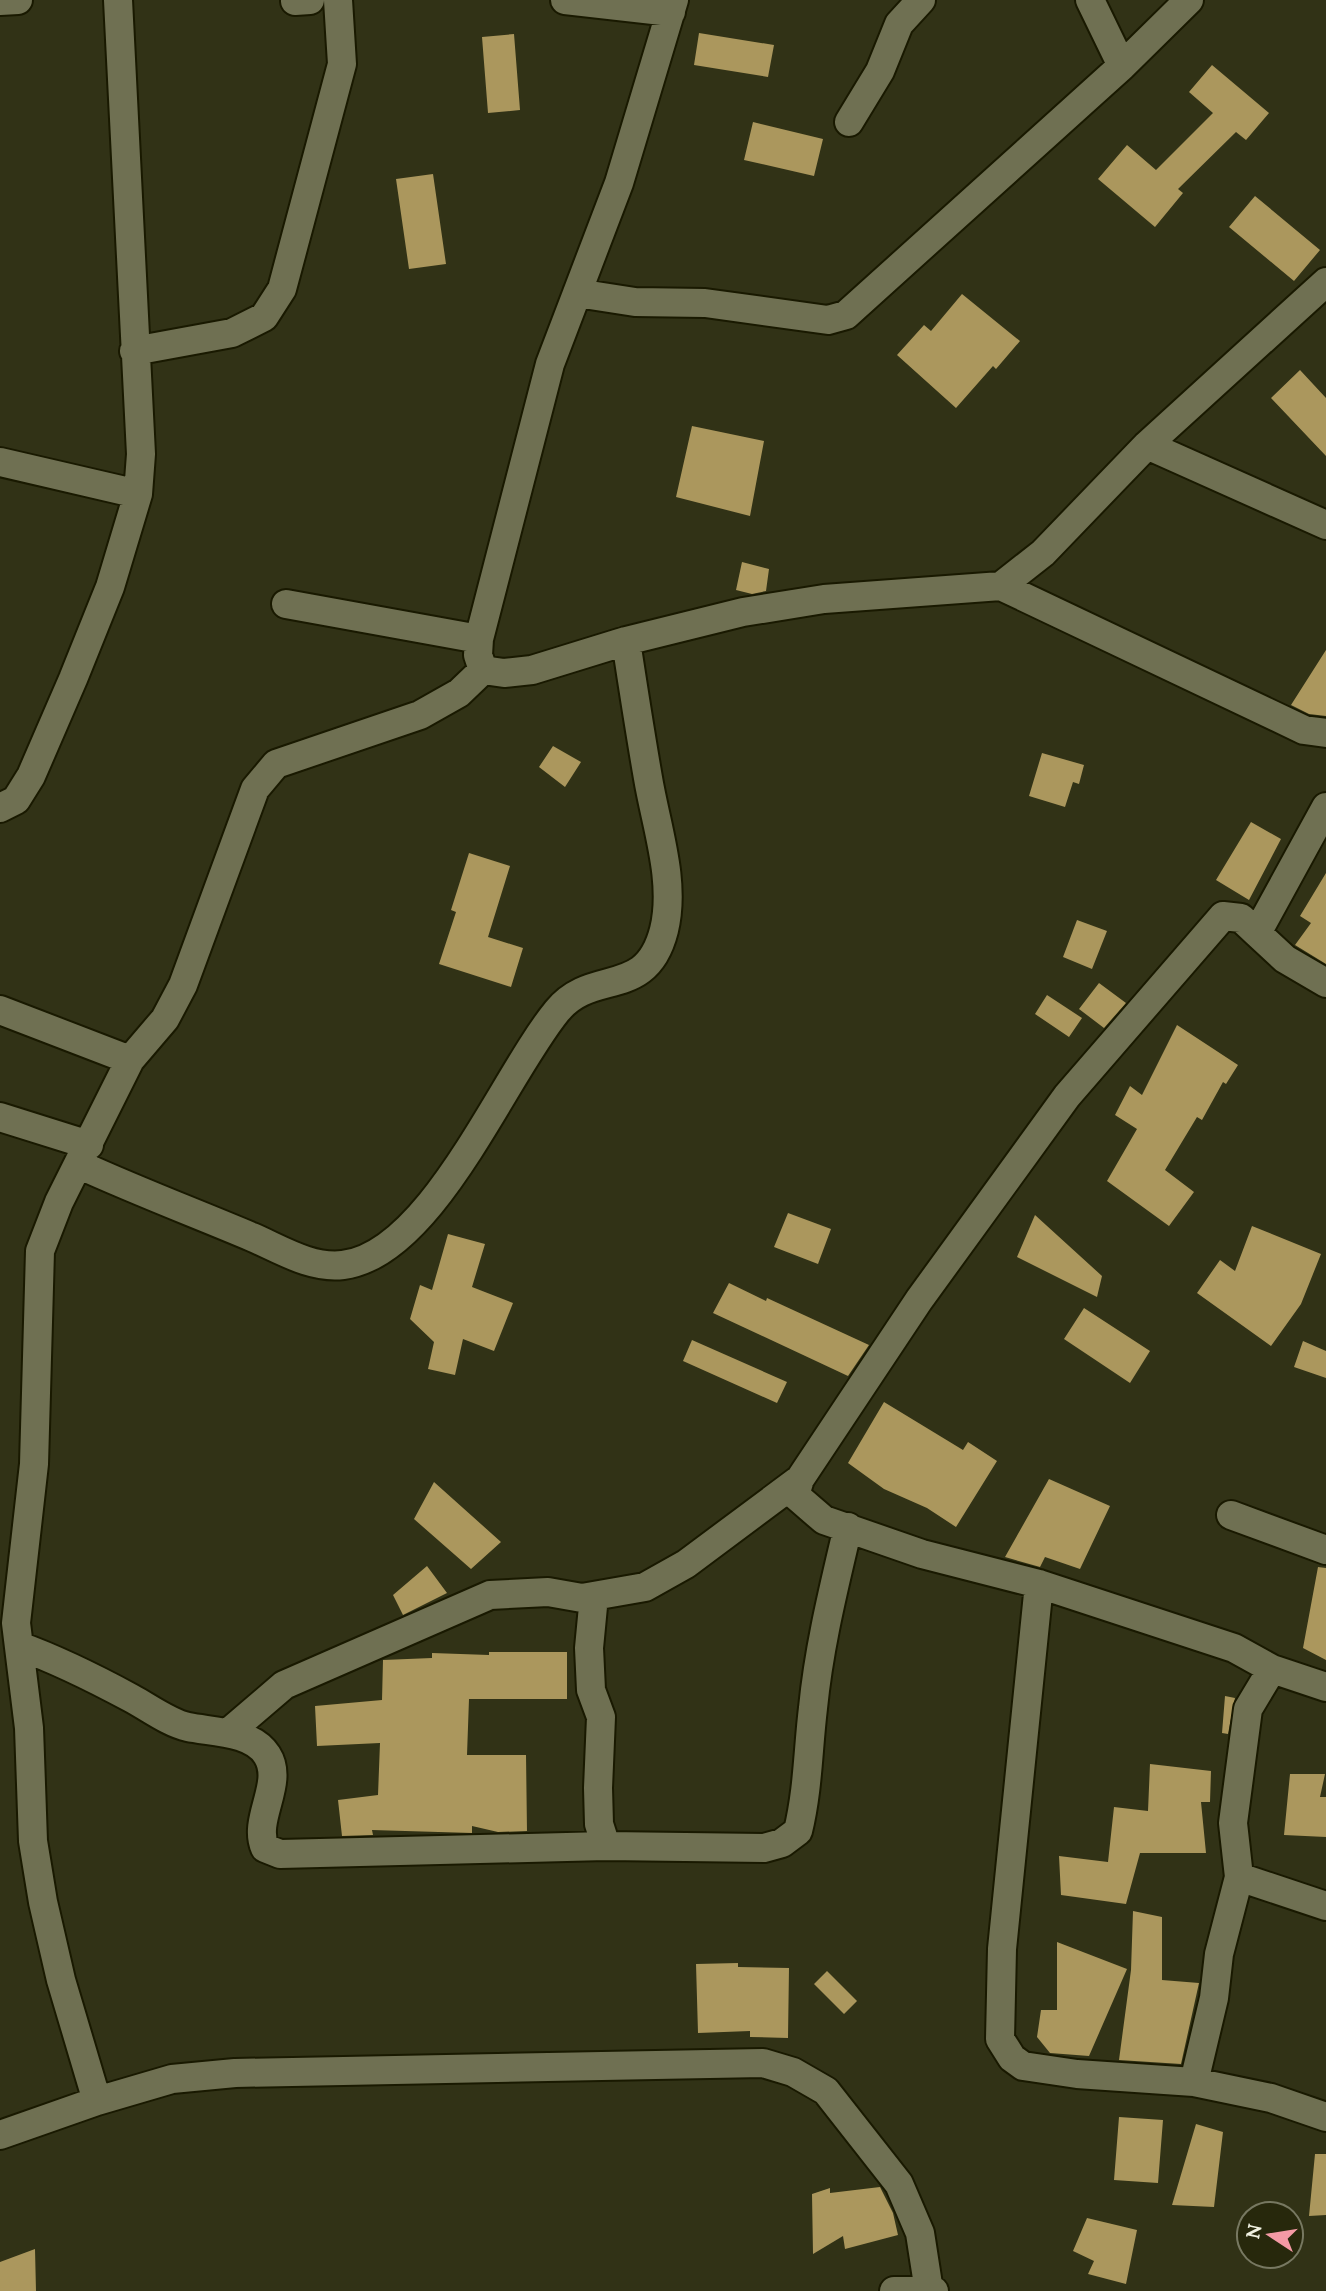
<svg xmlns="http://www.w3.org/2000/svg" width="1326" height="2291" viewBox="0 0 1326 2291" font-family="Lora,serif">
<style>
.building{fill:#ab975d}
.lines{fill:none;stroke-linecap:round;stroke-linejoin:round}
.minor-casing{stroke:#191900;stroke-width:32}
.minor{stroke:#6f7052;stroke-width:28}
</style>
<rect width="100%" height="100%" fill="#313216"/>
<path class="building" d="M699,33L774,45L768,77L694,65Z
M514,34L520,110L488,113L482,37Z
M1212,65L1269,113L1246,140L1236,132L1178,189L1183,193L1155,227L1098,179L1127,145L1156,170L1213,113L1189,92Z
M753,122L823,139L814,176L744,160Z
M433,174L446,264L409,269L396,179Z
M1255,196L1320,250L1294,281L1229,227Z
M962,294L1020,341L996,369L993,366L956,408L897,355L924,325L931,331Z
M1300,370L1326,398V456L1271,398Z
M692,426L764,441L750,516L676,497Z
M742,562L769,569L766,591L752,594L736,590Z
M1326,650V716L1309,714L1291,705Z
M553,746L581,762L565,787L539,767Z
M1042,753L1084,765L1079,784L1073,782L1065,807L1029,796Z
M1251,822L1281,839L1249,900L1216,880Z
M469,853L510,866L488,937L523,948L511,987L439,964L456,912L451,910Z
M1326,873V964L1295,945L1311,923L1300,916Z
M1077,920L1107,931L1092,969L1063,957Z
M1099,983L1126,1003L1104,1028L1079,1009Z
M1047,995L1082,1018L1069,1037L1035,1014Z
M1177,1025L1238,1065L1226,1084L1223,1082L1202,1120L1197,1117L1165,1170L1194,1192L1169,1226L1107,1181L1137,1129L1115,1115L1130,1086L1142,1095Z
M788,1213L831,1229L818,1264L774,1247Z
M1035,1215L1102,1276L1097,1297L1017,1257Z
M1252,1226L1321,1254L1301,1304L1271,1346L1197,1293L1220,1260L1235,1271Z
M448,1234L485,1244L472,1287L513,1303L494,1351L463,1339L455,1375L428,1369L434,1342L410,1319L420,1285L432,1290Z
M729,1283L766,1301L767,1298L869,1345L848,1376L713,1313Z
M1084,1308L1150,1351L1130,1383L1064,1339Z
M692,1340L787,1382L777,1403L683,1361Z
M1303,1341L1326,1351V1378L1294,1367Z
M884,1402L963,1450L968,1442L997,1461L956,1527L927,1508L884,1489L848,1463Z
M1049,1479L1110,1506L1080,1569L1045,1557L1040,1567L1005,1557Z
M434,1482L501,1542L471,1569L414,1519Z
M427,1566L447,1593L403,1615L393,1595Z
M1318,1567L1326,1568V1660L1303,1648Z
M489,1652H567V1699H469L467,1755H526L527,1831L498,1832L472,1826V1833L372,1830L373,1835L342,1836L338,1800L378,1795L380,1743L317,1746L315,1706L382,1700L383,1660L432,1658V1653L489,1655Z
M1225,1696L1235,1698L1228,1734L1222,1733Z
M1150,1764L1211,1771L1210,1802H1201L1206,1853H1140L1126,1904L1061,1895L1059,1856L1108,1862L1114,1807L1148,1811Z
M1290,1774H1325L1320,1797H1326V1837L1284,1835Z
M1133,1911L1162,1917V1980L1199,1983L1181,2064L1119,2060L1131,1970Z
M1057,1942L1127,1969L1089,2056L1050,2053L1037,2037L1041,2010H1057Z
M738,1963V1967L789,1968L788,2038L750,2037V2031L698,2033L696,1964Z
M827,1971L857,2001L844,2014L814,1984Z
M1119,2117L1163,2120L1158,2183L1114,2180Z
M1196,2124L1223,2132L1214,2207L1172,2205Z
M1315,2154H1326V2215L1309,2216Z
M880,2187L893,2213L898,2235L845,2249L843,2236L813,2254L812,2194L830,2188V2193Z
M1087,2218L1137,2230L1126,2284L1088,2274L1094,2261L1073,2251Z
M35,2249L36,2291H0V2262Z"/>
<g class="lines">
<g class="minor-casing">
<path id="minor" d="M565,0L671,12
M674,0L619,183L550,364L479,639L478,655L483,670L504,673L532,670L626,641L743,612L824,599L1001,586L1043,553L1147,445L1326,282
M1090,0L1122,66
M0,1L18,0
M295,1L310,0
M849,122L880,71L899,24L921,0
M577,293L635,302L705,303L828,320L846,315L1122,66L1189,0
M134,351L232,333L264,317L282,289L342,64L338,0
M1147,445L1326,525
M0,462L138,494
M1001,586L1304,730L1326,733
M286,604L479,639
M1326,807L1257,933L1241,918L1223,916L1067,1096L919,1300L800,1479L795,1495L824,1520L922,1554L1039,1584L1234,1648L1272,1669L1326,1687
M0,808L16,800L31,776L73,679L110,587L138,494L141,454L118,0
M1257,933L1285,959L1326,983
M0,1010L130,1060
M0,1117L89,1145
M80,1165C137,1191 195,1213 252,1237C280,1249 311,1269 343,1265C432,1254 503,1077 557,1011C593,967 646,1001 664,930C676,881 656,826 648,778C640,732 633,687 626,641
M1231,1515L1326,1550
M1039,1584L1002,1949L1000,2039L1012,2058L1023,2066L1077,2074L1194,2082L1271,2098L1326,2117
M594,1596L589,1648L591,1690L601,1717L598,1788L599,1824L606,1846
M19,1646C58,1660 94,1678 131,1698C148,1707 169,1723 188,1727C212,1732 252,1731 267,1755C285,1783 252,1819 265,1848L280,1854L606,1846L764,1848L782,1843L798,1831C808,1790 808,1749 813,1708C819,1646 834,1587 848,1527
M228,1733L284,1685L490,1595L548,1592L582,1598L645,1587L686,1564L800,1479
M1239,1877L1326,1906
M1194,2082L1214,1998L1219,1954L1239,1877L1233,1823L1248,1709L1272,1669
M97,2101L61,1980L43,1902L33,1841L29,1728L16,1623L34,1464L40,1251L59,1202L130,1060L165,1019L183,985L255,789L276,764L420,715L459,693L483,670
M0,2135L97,2101L172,2079L235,2073L763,2063L793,2072L826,2091L899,2184L920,2233L929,2291
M894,2291H934"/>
</g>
<use href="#minor" class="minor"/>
</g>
<g transform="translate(1270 2235) rotate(282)"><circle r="33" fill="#27280c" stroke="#777861" stroke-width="2"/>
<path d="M0-5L12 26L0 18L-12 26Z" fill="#f49aa5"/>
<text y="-10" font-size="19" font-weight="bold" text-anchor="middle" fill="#f0f1e1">N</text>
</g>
</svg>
